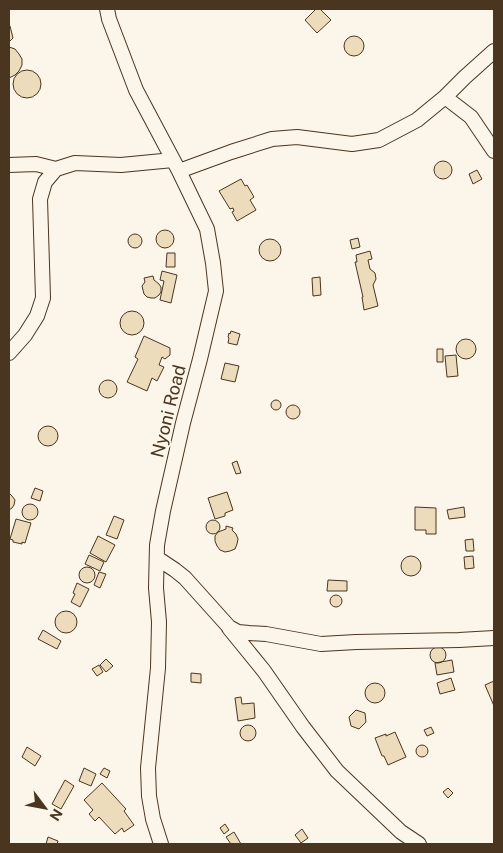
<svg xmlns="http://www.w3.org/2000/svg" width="503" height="853" viewBox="0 0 503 853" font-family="'Public Sans',sans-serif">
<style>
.building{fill:#ecdcbc;stroke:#4a3520}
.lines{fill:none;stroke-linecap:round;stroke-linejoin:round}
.minor-casing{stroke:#4a3520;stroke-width:16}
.minor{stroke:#fbf6e9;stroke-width:14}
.labels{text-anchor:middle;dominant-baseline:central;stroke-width:4;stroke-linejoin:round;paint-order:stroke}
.street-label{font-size:18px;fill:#4a3520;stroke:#fbf6e9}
</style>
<rect width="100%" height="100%" fill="#fbf6e9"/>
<path class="building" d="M316,9H320L331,20L317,33L305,20Z
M9,26H10L13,38L9,42Z
M344 46a10 10 0 1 1 20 0a10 10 0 1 1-20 0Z
M9,47L15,49L19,54L22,59V65L19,71L15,75L9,78Z
M13 84a14 14 0 1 1 28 0a14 14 0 1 1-28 0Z
M434 170a9 9 0 1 1 18 0a9 9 0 1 1-18 0Z
M477,170L482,179L473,184L469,174Z
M241,179L245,186L247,185L254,197L250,200L256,210L237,221L232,212L234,211L233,208L230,209L219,191Z
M156 239a9 9 0 1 1 18 0a9 9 0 1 1-18 0Z
M128 241a7 7 0 1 1 14 0a7 7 0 1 1-14 0Z
M358,238L360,247L352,249L350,240Z
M259 250a11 11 0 1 1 22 0a11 11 0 1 1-22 0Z
M370,251L372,259L368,260L370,269L375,273L376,279L373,285L378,306L364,310L362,297H363L355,262H357L356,255Z
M167,253H175V267H166Z
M162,271L177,275L171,303L160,300L164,281L160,280Z
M153,276L154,280L159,284L161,287V292L159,295L155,298H151L147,297L144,294L142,286L145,282L144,278Z
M320,277L321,295L313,296L312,278Z
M120 323a12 12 0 1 1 24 0a12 12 0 1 1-24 0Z
M231,331L240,334L237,345L228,343L229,338L228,337L229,333L230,334Z
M144,336L170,348V355L165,359L162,357L159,365L164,367L157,381L152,378L147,391L127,382L138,359L135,357Z
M456 349a10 10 0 1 1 20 0a10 10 0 1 1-20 0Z
M437,349H443V362H437Z
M456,355L458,376L447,377L445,356Z
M225,363L239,366L235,382L221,379Z
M99 389a9 9 0 1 1 18 0a9 9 0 1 1-18 0Z
M271 405a5 5 0 1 1 10 0a5 5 0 1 1-10 0Z
M286 412a7 7 0 1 1 14 0a7 7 0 1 1-14 0Z
M38 436a10 10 0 1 1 20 0a10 10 0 1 1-20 0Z
M237,461L241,473L236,474L232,463Z
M35,488L43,491L40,501L31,498Z
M227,492L233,510L225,513V516L215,519L208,498Z
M9,493L12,496L15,500L14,505L12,508L9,510Z
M22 512a8 8 0 1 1 16 0a8 8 0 1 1-16 0Z
M415,507L436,508V534H426V530H415Z
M464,507L465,517L449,519L447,510Z
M114,516L124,520L117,539L106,535Z
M16,519L31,523L25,543L22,542V544L13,542V540L10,539Z
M206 527a7 7 0 1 1 14 0a7 7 0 1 1-14 0Z
M226,526L233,528L232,530L236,534L238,539L237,544L235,549L230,551L225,552L220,550L217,546L215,541V536L218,532L226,529Z
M98,536L115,545L106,562L90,553Z
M473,539L474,551H466L465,540Z
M89,555L104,562L100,571L85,564Z
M401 566a10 10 0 1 1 20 0a10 10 0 1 1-20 0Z
M473,556L474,568L465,569L464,557Z
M79 575a8 8 0 1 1 16 0a8 8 0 1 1-16 0Z
M99,572L106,574L100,588L94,585Z
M328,580L347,581V591H327Z
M77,583L89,589L80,607L71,602L75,594L73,593Z
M330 601a6 6 0 1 1 12 0a6 6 0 1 1-12 0Z
M55 622a11 11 0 1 1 22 0a11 11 0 1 1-22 0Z
M43,630L61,641L57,649L38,639Z
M430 655a8 8 0 1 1 16 0a8 8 0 1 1-16 0Z
M106,659L113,666L106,672L100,665Z
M452,660L454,672L437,675L435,663Z
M99,665L103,672L97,676L92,669Z
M191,673L201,674V683L191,682Z
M451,678L455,690L440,694L437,683Z
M494,681V706L485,685Z
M365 693a10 10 0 1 1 20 0a10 10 0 1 1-20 0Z
M241,697L242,704L254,703L255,718L238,721L235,698Z
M356,710L365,713L366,722L359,729L351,726L349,717Z
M240 733a8 8 0 1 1 16 0a8 8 0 1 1-16 0Z
M431,727L434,733L427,736L424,730Z
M395,732L406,757L388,765L384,756H382L375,738L386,734V736Z
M416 751a6 6 0 1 1 12 0a6 6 0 1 1-12 0Z
M27,747L41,756L35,766L22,757Z
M84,768L96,774L91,786L79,781Z
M104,768L110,771L107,778L100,774Z
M65,780L74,786L61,809L52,804Z
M102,783L126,809L124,811L134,825L124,832L122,828L115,834L99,817L95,821L89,814L93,810L84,800Z
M448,788L453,793L448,798L443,792Z
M225,824L229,830L224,834L220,828Z
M302,829L308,838L301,843L295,835Z
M234,832L241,844H231L226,837Z
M48,837L58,841L57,844H46Z"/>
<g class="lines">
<g class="minor-casing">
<path id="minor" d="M107,9L109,19L136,90L179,171L207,229L213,263L216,291L200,359L183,423L163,511L157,545L156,588L159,622L158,668L148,768L149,796L153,819L161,844
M445,97L471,117L494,151
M9,165L36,164L56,169
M179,171L231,152L272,139L297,137L352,144L379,140L417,120L445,97L465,77L494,51
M9,353L25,335L37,316L43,298L40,199L45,182L56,169L75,163L121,165L173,160
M157,558L175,570L185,578L229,627L238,632L249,633L266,634L321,644L356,642L459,640L494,638
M229,628L264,671L303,727L337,771L401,832L419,844"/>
</g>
<use href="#minor" class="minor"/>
</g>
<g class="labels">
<g class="street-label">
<text transform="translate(168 411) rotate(-76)">Nyoni Road</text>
</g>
</g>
<rect width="503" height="853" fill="none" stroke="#4a3520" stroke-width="20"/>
<g transform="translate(45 808) rotate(122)" stroke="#fbf6e9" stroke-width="4" paint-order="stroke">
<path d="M0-4L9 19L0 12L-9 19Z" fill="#4a3520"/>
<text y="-8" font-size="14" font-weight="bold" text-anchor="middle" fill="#4a3520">N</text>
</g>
</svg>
